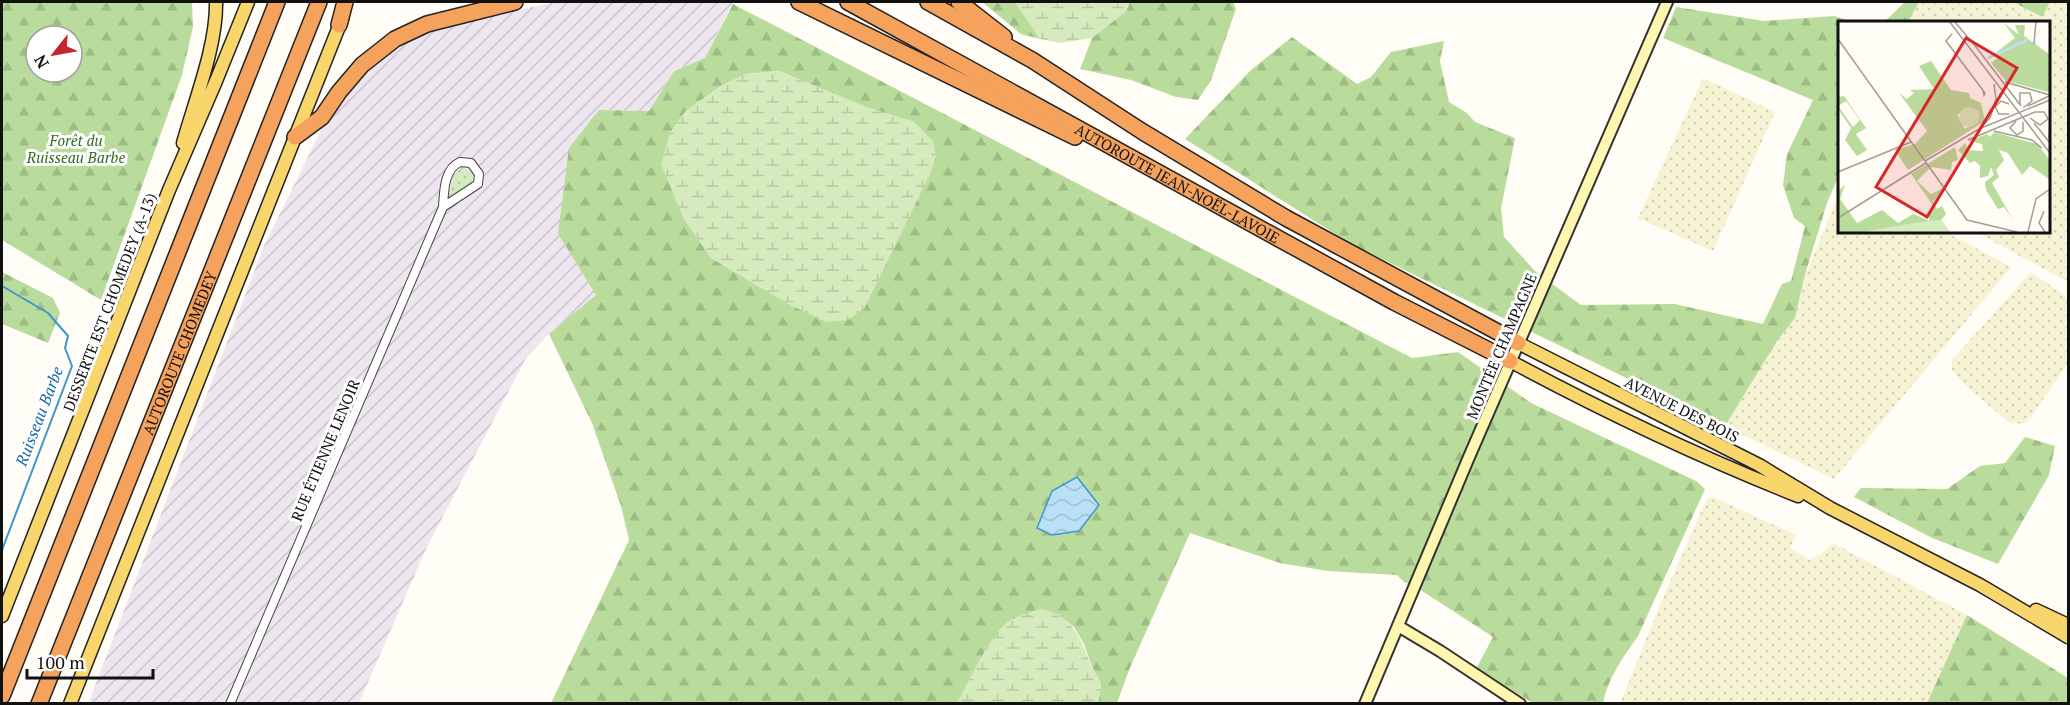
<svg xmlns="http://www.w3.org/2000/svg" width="2070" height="705" viewBox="0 0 2070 705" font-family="'PT Serif',serif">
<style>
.industrial{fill:url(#industrial-furrows)}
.farmland{fill:url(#farmland-dots)}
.grass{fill:url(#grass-dots)}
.forest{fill:url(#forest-firs);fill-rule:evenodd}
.wetland{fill:url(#wetland-marsh)}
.water{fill:url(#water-waves);stroke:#3f96cf;stroke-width:1.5}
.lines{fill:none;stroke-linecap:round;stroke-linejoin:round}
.stream{stroke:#3f96cf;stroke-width:2}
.street-casing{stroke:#444;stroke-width:10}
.secondary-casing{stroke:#333;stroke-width:14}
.primary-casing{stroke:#222;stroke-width:15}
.highway-casing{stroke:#222;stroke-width:18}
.street{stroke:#fff;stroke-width:8}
.secondary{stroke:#fff6b0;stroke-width:10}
.primary{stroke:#f9d66b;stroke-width:12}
.highway{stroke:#f5a25d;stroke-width:15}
.labels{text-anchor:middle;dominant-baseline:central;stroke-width:6;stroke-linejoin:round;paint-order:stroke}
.park-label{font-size:15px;font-style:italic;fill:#2f6b1f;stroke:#fff}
.street-label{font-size:15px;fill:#111;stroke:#fff}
.water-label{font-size:16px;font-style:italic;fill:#1768a6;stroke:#fff}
.inset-river{fill:none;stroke:#b9e0f7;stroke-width:3}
.inset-road{fill:none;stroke:#a09f9a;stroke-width:1.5}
.view{fill:#d62828;fill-opacity:0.15;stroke:#d62828;stroke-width:3}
.inset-edge{fill:none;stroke:#111;stroke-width:3}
</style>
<defs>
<pattern id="industrial-furrows" width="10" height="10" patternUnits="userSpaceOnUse" patternTransform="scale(1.5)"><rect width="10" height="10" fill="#eee6ef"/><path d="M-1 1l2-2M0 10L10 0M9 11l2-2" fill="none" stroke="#cbc4cc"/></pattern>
<pattern id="farmland-dots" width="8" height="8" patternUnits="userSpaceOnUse" patternTransform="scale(1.5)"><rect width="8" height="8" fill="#f6f3d4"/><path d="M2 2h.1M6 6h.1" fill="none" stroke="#d2cfb5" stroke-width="1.8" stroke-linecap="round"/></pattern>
<pattern id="grass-dots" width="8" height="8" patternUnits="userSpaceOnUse" patternTransform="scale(1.5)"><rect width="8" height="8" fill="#d5ebbd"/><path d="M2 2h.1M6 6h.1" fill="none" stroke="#b6c8a1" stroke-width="1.8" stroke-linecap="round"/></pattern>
<pattern id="forest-firs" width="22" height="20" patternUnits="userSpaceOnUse" patternTransform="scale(1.5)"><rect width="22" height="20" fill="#b9dc9c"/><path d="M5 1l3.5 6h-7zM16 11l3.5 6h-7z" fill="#9ebc85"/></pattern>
<pattern id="wetland-marsh" width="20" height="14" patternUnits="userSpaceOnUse" patternTransform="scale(1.5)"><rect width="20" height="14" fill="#d5ebbd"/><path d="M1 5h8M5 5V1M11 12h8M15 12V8" fill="none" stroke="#b6c8a1"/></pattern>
<pattern id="water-waves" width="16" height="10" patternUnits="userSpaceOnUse" patternTransform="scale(1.5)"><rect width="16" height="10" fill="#b9e0f7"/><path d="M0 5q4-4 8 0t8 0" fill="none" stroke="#9ebfd3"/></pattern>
</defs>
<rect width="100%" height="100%" fill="#fffdf5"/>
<path class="industrial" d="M555,2H733L705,58L674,71L649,111L599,110L558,234L597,295L549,334L526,358L426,549L359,703L88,704L264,246L327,118L373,61L421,31Z"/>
<path class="farmland" d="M1919,2H2013L2041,17L2050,2H2068V282L1974,231H2048V22H1908Z
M1703,78L1775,112L1713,251L1638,218Z
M1839,194V231H1944L2011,267L1834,479L1725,426L1777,341L1795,318L1804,278Z
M2031,272L2068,298V363L2029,420L2023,424L2008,422L1965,385L1952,370V360Z
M1713,497L1796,535L1790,548L1809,560L1821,554L1833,543L1967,615L1927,703L1620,704L1659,607L1704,505L1707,499Z"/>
<path class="grass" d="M464,168L472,173V182L452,195L450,191L456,172Z"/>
<path class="forest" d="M2,2H192L193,27L182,75L101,300L2,240ZM36,36H72V72H36Z
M982,2H1015L1040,39L1021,34Z
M1130,2H1233L1236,9L1211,80L1198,100L1176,97L1131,80L1080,69L1092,38L1126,11Z
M1905,2H1919L1908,22H1884Z
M2013,2H2050L2042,17Z
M733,4L1412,358L1458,352L1531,403L1696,481L1705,489L1638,636C1623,657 1608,678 1603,703H1533L1476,669L1493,637L1413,585L1404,582L1397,575L1328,571L1280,563L1190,533L1129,670L1117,703H1098L1101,685L1091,664L1084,644L1074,627L1057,614L994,639L957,703H551L629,540L621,506L592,423L549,334L596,295L558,234L569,148L599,110L649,111L674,71L705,58ZM779,71L867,108L914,122L827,322L791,305L711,258L683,217L670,133L686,111L721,86L746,74ZM1077,477L1037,528L1052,491Z
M1676,7L1764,21L1834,16L1854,22H1839V175L1827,203L1804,278L1795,318L1777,341L1725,426L1351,244L1185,139L1251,70L1292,37L1357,84L1371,77L1391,52L1444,41L1440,61L1449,102L1467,113L1475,122L1515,138L1501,208L1504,237L1536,272L1581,305L1675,304L1763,324L1782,284L1791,281L1805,226L1794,218L1783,185L1787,154L1813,100L1663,38Z
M2,272L53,298L60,313L48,343L2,324Z
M2025,437L2055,446L2049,475L1998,564L1930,537L1854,497L1861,488L1947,489L1980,466L2005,463Z
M1967,615L2068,678V703H1927Z"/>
<path class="wetland" d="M1015,2H1130L1126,11L1092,38L1061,43L1040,39Z
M778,71L867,107L914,122L933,141L936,157L930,174L864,309L848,320L827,322L791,305L711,258L683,217L661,164L670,133L686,111L721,86L746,74Z
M1042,609C1073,618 1079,634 1090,663C1093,670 1099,677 1101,684C1101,690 1099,698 1098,703H957C969,681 986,644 1003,626C1012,617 1029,612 1042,609Z"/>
<path class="water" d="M1077,477L1099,505L1079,531L1052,535L1037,528L1052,491Z"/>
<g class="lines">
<path class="stream" d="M2,286L48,313L68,336L65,348L72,366L2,550"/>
<g class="street-casing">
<path id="street" d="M230,704L443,207C444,191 444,169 460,162L471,163L479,174L478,184L443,207"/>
</g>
<g class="secondary-casing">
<path id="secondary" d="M1398,626L1440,651L1520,704
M1365,704L1469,457L1667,2"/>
</g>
<g class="primary-casing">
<path id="primary" d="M183,143C195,100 217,45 216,2
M1518,343L1759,465L1830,508L1980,585L2068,637
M1510,361C1603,411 1700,457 1798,496
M2036,610L2068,625
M2,616L169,190L216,81L248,2
M70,704L342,19"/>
</g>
<g class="highway-casing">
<g id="highway">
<path d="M799,2L1075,137"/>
<path id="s1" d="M848,2L1394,302L1510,361"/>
<path d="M928,2L1032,60L1143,132L1286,218L1518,343"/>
<path d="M959,2L1004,37"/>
<path d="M339,25L345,2"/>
<path d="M295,137L322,117L339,92L362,65L395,39L427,24L515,2"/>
<path d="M2,696L277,2"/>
<path id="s2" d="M39,704L319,2"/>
</g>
</g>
<use href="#street" class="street"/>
<use href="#secondary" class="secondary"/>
<use href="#primary" class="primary"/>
<use href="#highway" class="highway"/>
</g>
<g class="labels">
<g class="park-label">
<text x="76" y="140">Forêt du<tspan x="76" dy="17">Ruisseau Barbe</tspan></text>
</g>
<g class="street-label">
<text stroke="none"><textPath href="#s1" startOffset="376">AUTOROUTE JEAN-NOËL-LAVOIE</textPath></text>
<text transform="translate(109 302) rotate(-69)">DESSERTE EST CHOMEDEY (A-13)</text>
<text transform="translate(1501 346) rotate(-67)">MONTÉE CHAMPAGNE</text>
<text stroke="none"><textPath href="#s2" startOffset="378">AUTOROUTE CHOMEDEY</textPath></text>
<text transform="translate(1682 409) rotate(27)">AVENUE DES BOIS</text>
<text transform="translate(325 450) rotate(-67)">RUE ÉTIENNE LENOIR</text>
</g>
<g class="water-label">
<text transform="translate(39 416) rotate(-69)">Ruisseau Barbe</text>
</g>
</g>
<g transform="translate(1838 21)">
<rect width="212" height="212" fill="#fffdf5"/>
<path d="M166,2L181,14L177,4H187L186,15L211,33V71L168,60L153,42L161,36H152L177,17ZM93,40L113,69L131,72L132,77L143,82L147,100L70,149L57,129L77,123L89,110L61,72L69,78L76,72L72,69L96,68L81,45ZM129,87L140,90L141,98L127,108L119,94ZM6,75L28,107L18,113L29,129L19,135L7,119L13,107L0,88V76ZM8,80L22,99L15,106L0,85ZM156,111L199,123L211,138V158L192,145L184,154L170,132L161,129L166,139L158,149L161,156L154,162L175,199L166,186L160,188L148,169L147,161L156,154L153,146L150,155L142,157V145L137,140L132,142L120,129L127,122L130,129L145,130L144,123L131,120L149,113L152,116ZM117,126L120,139L114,141L113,149L93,146L79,160L93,173L106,167L95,181L99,188L104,185L108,193L103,199L112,211H0V170L7,164L2,178L19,202L44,189L60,202L75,193L92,200L89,193L96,186L73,153Z" fill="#b9dc9c" fill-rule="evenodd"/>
<path d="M121 96a10 10 0 1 1 20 0a10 10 0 1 1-20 0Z" fill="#d5ebbd"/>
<path d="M103,199L112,211H23L88,200Z" fill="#d5ebbd"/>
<path class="inset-river" d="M150,37L189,19"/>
<path class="inset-road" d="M111,0L212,132M116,0L134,21M114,13L108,20L147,72L146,74L145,70M0,18L129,199L179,211M132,18L183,85M196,23L198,0M167,61L212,74M182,83V72H192L194,80L185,87M190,85L211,75M171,93H161L157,86L163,80L171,83M178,100L172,107L179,114L185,110V101M196,102L212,122M144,105L152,97L158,78L156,63M156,110L194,119L204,127M211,118L212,97M130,119L197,91H206L210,98L202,104L192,97M87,140L141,108L212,79M0,151L73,121M206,190L201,202L207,211M0,197L88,142M190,211L198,178L212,168"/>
<path class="view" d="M128,17L179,47L89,196L38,166Z"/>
<rect width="212" height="212" class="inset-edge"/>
</g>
<rect width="2070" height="705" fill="none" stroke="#111111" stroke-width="6"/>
<g transform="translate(54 54) rotate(239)"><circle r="28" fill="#ffffff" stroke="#a0a0a0" stroke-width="1.5"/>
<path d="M0-4.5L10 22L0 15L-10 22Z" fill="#c4262e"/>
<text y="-9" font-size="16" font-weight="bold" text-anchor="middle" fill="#111111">N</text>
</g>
<path d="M27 669v9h126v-9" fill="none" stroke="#111111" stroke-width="3"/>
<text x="36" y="669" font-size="18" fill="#111111" stroke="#ffffff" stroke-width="4.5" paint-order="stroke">100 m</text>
</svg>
